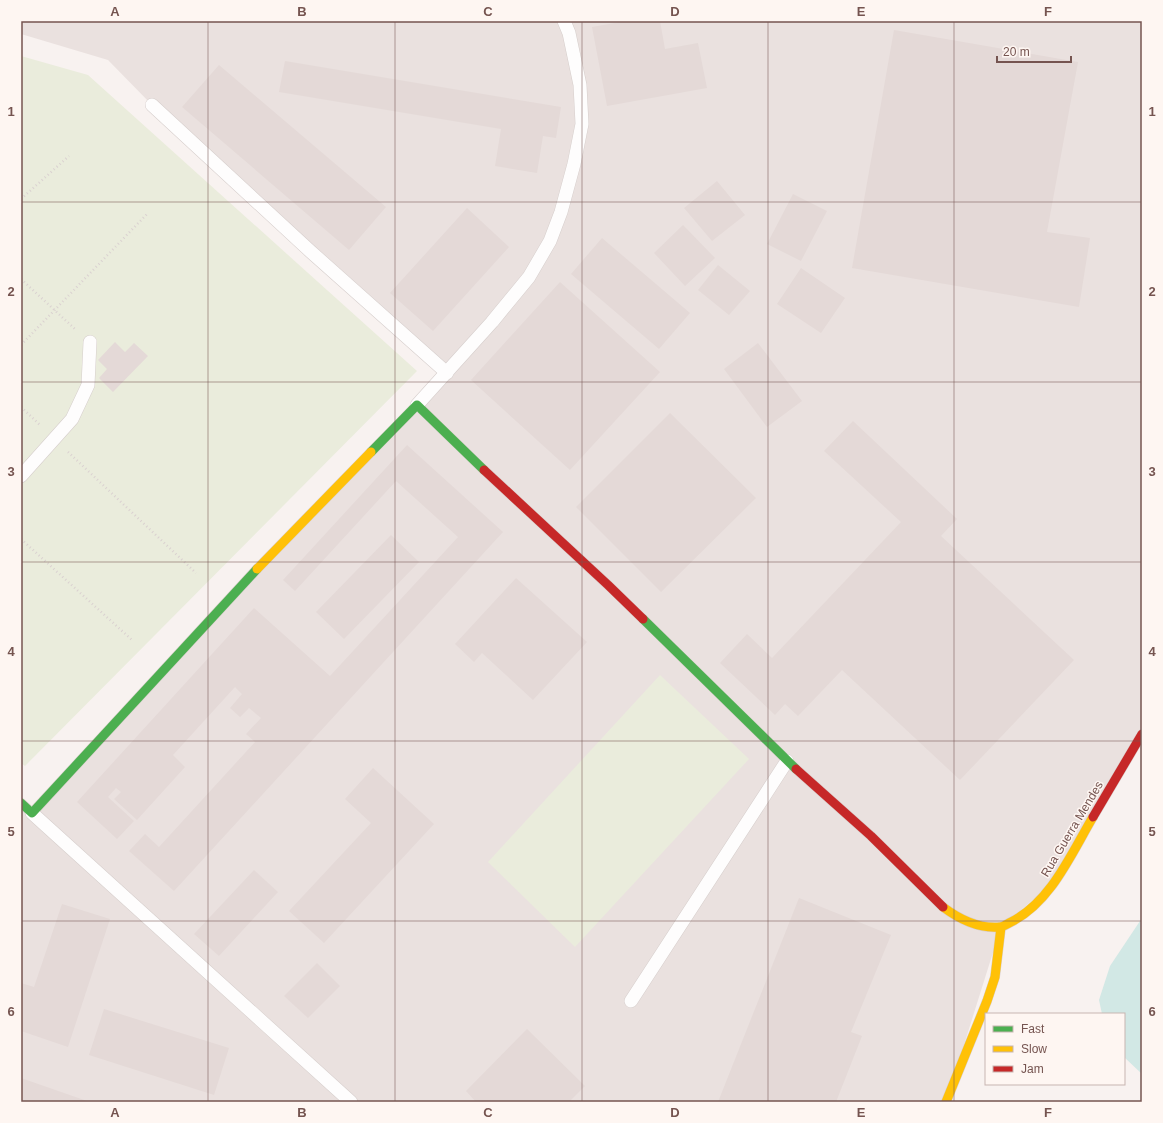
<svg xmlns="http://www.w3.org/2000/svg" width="1163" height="1123" viewBox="0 0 1163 1123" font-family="Helvetica,sans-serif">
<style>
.industrial{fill:#eae1df}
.green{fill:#eaecdc}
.water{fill:#d2e8e5}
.building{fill:#e4d9d7}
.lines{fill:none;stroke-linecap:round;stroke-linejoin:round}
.lane-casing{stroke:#d6cecc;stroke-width:14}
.fast-casing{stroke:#d8cecb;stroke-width:10}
.slow-casing{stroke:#d8cecb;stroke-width:10}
.jam-casing{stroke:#d8cecb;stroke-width:10}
.path{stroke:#dad1d0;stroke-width:2.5;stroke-dasharray:1 3;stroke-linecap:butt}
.lane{stroke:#fefdfd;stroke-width:13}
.fast{stroke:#4caf50;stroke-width:9}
.slow{stroke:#ffc107;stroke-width:9}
.jam{stroke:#c62828;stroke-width:9}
.grid{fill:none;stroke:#755450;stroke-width:1;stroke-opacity:0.55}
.labels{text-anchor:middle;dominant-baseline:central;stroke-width:3;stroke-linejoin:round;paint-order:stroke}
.street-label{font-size:12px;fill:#755450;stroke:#fef6f2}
.neatline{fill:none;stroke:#755450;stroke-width:1.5}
.grid-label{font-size:13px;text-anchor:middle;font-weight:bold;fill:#755450}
</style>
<rect width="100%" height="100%" fill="#f8f2f0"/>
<path class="industrial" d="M21,21H1142V734L1056,880L1001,927L946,1102H21V803L32,813L447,373L152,105L108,60L21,34Z"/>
<path class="green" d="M21,56L88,75L417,371L25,766L21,763Z
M660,675L749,759L575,947L488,862Z"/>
<path class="water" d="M1142,918V1074L1124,1057V1014H1102L1099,1000L1110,966Z"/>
<path class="building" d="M626,21H660L665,49L698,43L707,88L607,106L592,27Z
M894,30L1078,62L1047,232L1090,238L1079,307L852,268Z
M285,61L561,107L556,138L543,136L537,173L495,166L501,129L279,92Z
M219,65L386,207L349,250L182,107Z
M717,181L745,215L712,241L684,208Z
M793,194L827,211L801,261L767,244Z
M467,208L509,247L433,331L390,293Z
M683,225L715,258L685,286L654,253Z
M602,238L690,313L659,349L571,274Z
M718,265L750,291L729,315L698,290Z
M801,268L845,298L821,333L777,304Z
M560,282L660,372L570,470L471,380Z
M115,342L125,352L134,343L148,356L113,392L99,378L107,369L98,360Z
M758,343L802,401L767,427L724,369Z
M670,413L756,498L661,592L576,507Z
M853,421L957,519L941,536L1074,660L960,780L842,670L798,716L785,704L775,715L720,663L747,634L772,658L901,522L824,451Z
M407,445L503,532L174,891L129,851L145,834L159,847L255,742L246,734L261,718L249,708L240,717L230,708L242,694L235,687L173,755L185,767L137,820L114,799L121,792L116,788L108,797L134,821L117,839L77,802L254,608L330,676L458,537L396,481L295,591L283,580Z
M391,535L419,562L344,639L316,612Z
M516,578L587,642L533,700L482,653L474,662L455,644Z
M373,768L434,824L324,943L289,911L371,823L345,799Z
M254,870L278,892L219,956L194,934Z
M799,898L891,935L851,1032L862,1036L836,1102H718Z
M62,904L110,919L68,1047L21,1031V983L34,987Z
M317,963L340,986L308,1018L284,996Z
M104,1009L229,1048L214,1095L89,1055Z
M527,1029L585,1086L569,1102H476L466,1091Z
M21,1078L87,1101V1102H21Z"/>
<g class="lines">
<g class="lane-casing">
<path id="lane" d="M152,105L310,251L447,373
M417,405L492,322L529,277L550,241L561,212L574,164L582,124L580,85L569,33L564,21
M21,476L72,419L88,385L90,342
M32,813L351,1102
M631,1001L787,761"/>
</g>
<g class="fast-casing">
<path id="fast" d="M371,452L417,405L484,470
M643,619L796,769
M21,803L32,813L257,569"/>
</g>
<g class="slow-casing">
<path id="slow" d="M257,569L371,452
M943,907C959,919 979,929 1000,927C1003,927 1007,924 1011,922C1051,902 1071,854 1093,817
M946,1102L987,1001L995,977L1001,927"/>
</g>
<g class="jam-casing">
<path id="jam" d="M484,470L608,585L643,619
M796,769L871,836L943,907
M1093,817L1142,734"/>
</g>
<path class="path" d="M21,199L69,156
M21,279L76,330
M21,345L147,214
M21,407L41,426
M68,452L196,573
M21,539L132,640"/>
<use href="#lane" class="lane"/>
<use href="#fast" class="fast"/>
<use href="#slow" class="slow"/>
<use href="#jam" class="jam"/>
</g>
<path class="grid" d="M208,21V1102M395,21V1102M582,21V1102M768,21V1102M954,21V1102M21,202H1142M21,382H1142M21,562H1142M21,741H1142M21,921H1142"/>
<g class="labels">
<g class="street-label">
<text transform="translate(1072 829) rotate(-59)">Rua Guerra Mendes</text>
</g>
</g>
<rect width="1163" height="1123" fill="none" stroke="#fef6f2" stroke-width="44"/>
<rect x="985" y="1013" width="140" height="72" fill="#fef6f2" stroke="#c7b5b1"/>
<rect x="993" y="1026" width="20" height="6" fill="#4caf50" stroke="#c7b5b1"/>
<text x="1021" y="1033" font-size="12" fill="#755450">Fast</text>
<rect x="993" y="1046" width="20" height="6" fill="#ffc107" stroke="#c7b5b1"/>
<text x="1021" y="1053" font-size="12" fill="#755450">Slow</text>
<rect x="993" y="1066" width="20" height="6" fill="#c62828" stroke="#c7b5b1"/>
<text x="1021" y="1073" font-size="12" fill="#755450">Jam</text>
<path d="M997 56v6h74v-6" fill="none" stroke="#755450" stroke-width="2"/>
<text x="1003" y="56" font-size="12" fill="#755450" stroke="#fef6f2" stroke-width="3" paint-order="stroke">20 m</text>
<rect x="22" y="22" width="1119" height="1079" class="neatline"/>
<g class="grid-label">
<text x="115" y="16">A</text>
<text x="302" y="16">B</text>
<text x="488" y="16">C</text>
<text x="675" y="16">D</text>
<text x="861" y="16">E</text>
<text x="1048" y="16">F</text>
<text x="11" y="116">1</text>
<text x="1152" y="116">1</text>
<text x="11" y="296">2</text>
<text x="1152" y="296">2</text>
<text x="11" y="476">3</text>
<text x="1152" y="476">3</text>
<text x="11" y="656">4</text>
<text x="1152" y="656">4</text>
<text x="11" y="836">5</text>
<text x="1152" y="836">5</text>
<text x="11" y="1016">6</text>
<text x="1152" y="1016">6</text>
<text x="115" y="1117">A</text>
<text x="302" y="1117">B</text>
<text x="488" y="1117">C</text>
<text x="675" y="1117">D</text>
<text x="861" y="1117">E</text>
<text x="1048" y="1117">F</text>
</g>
</svg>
